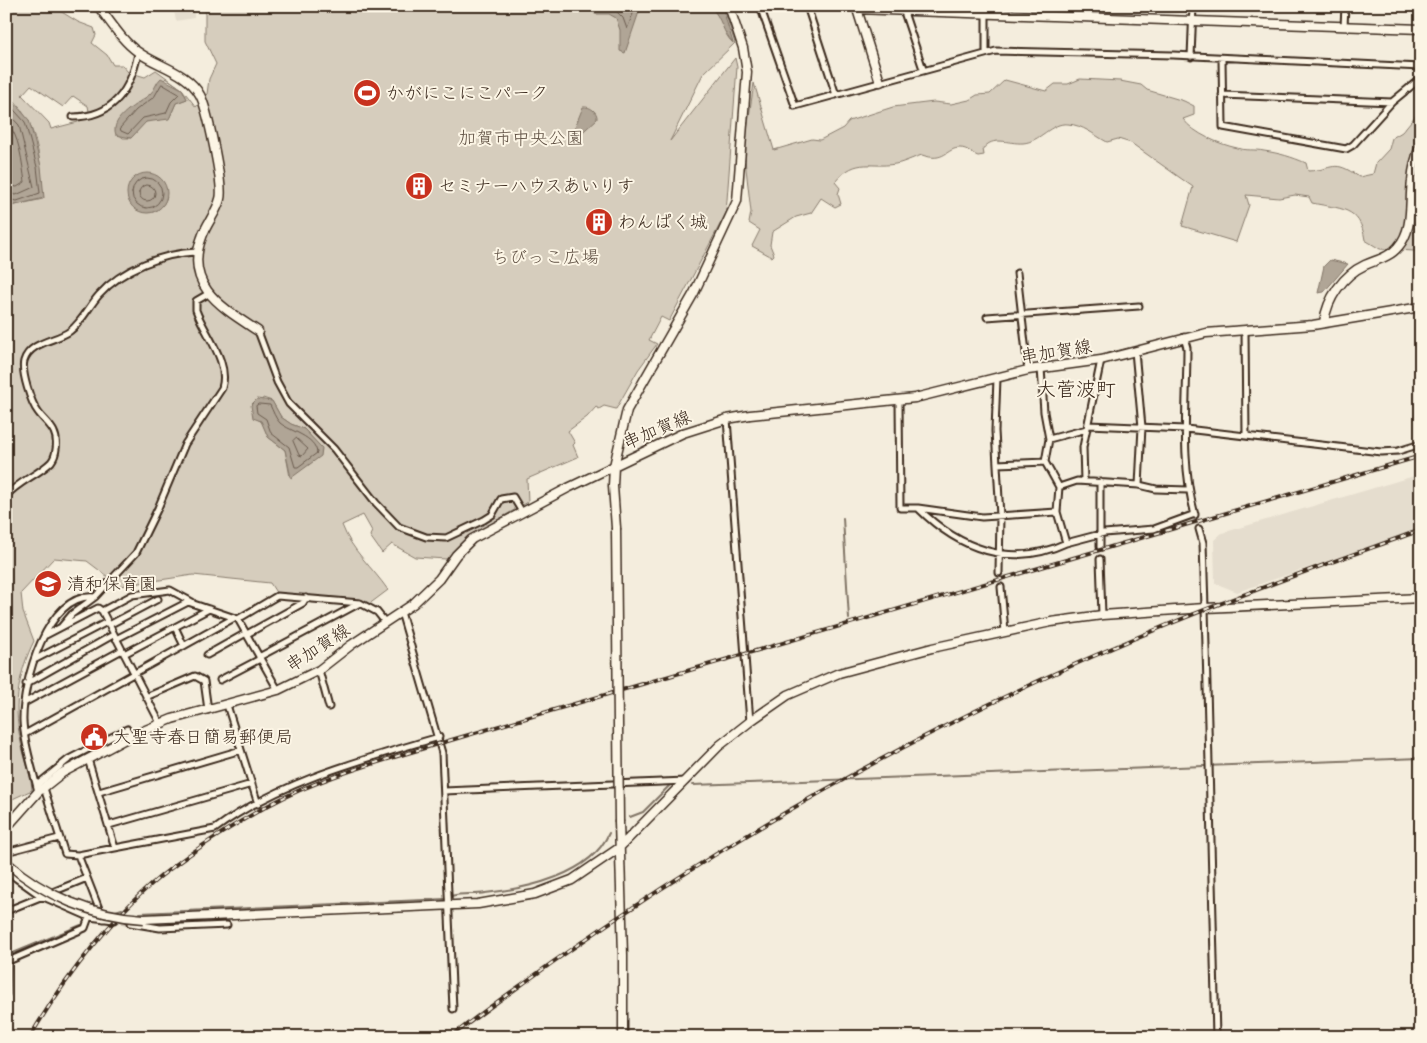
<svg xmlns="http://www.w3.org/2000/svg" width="1427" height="1043" viewBox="0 0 1427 1043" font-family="'Comic Neue','Klee One',sans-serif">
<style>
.built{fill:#e5ddce}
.green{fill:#d6cdbd;stroke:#887c6e;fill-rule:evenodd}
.water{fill:#b0a596;stroke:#817466}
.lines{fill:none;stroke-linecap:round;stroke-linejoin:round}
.shore{stroke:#6a5b4e;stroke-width:1}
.stream{stroke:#817466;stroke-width:2}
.street-tunnel{stroke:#cfc6b7;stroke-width:5;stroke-dasharray:5 2.5;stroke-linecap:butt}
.street-casing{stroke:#3b2a1e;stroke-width:9}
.secondary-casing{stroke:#3b2a1e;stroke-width:11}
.street{stroke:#fcf5e5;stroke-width:5}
.secondary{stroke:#fcf5e5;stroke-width:8}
.rail-casing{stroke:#3b2a1e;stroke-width:4}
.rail{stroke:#fcf5e5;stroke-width:2;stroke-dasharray:5.5;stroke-linecap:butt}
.secondary-bridge-casing{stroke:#3b2a1e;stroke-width:11;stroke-linecap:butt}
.secondary-bridge{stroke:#fcf5e5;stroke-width:8}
.labels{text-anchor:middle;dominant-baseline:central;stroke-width:4;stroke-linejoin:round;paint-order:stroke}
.poi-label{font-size:18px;fill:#3b2a1e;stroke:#fcf5e5;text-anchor:start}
.park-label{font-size:18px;fill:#625346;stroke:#fcf5e5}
.street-label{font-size:18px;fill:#3b2a1e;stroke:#fcf5e5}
.quarter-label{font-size:20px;fill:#3b2a1e;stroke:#fcf5e5}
</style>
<rect width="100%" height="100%" fill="#f4eddd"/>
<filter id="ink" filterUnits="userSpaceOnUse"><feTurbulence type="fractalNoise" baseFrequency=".02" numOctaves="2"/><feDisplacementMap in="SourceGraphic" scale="10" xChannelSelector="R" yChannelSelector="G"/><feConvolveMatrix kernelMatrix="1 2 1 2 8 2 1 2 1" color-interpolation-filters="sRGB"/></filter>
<g filter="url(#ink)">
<path class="built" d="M173,6H194V18L176,21Z
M1421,474V529L1237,592L1215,583L1214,540L1222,533Z"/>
<path class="green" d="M6,6H52L78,22L94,28L96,35L92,43L107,55L113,65H122L128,72L145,77L156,70L182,89L196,107L207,94L209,79L216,64L205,41V6H723L735,43L703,74L670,141L735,58L737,67L726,213L669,321L661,317L649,340L657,344L638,370L616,409L604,406L599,409L596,407L587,417L568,431L575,443L573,445L578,457L527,479L528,502L470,536L446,559L415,557L392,544L382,553L370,536L372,531L363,515L342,525C351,550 373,568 388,590L368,605L349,599L277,594L270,583L193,575L120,586L87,561L54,558L21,593L23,612L34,641C19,671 13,705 20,738C23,755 31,773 32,790L6,802V201L11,206L43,199C41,161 38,119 6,94ZM166,78L182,89L187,99L176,103L170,117L145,122L131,138H123L115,131L136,104L151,94ZM31,85L63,107L73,96L88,106L89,111L76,113L78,122L51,129L49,123L22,95ZM167,197C162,211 150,217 136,209ZM263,398L272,401L281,417L291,424L304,429L322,450L290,477L285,450L268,437L262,422L257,419Z
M1080,79L1120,81L1141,85L1147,90L1184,101L1194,106V115L1183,119C1194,134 1219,144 1237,148C1246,151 1255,149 1264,151C1279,153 1292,157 1306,163L1308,171C1334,170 1333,158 1359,177L1373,174L1376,163L1389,149L1392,138L1402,132L1421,109V256L1414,251L1380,249L1365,240C1360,206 1340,209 1312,203L1309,197L1295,195L1279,198L1246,195L1249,205L1236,242L1182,226L1193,187L1131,143L1118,139L1107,142C1094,135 1083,125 1068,124C1051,122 1040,142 1023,143C1008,144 993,135 983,149L984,155L978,156C972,154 968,148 960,148C946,148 945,163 922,155C915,157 907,161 900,163C872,170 857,155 835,182L840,188L838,194L841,204L835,207L821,198L811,213L796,217L772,232L770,245L774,255L772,257L752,246L760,230L749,223L751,212L744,151L754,83L774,150L812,139L820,140L843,128L849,121L893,107L934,102L951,104L969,100L977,95L990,94L1005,80L1046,91L1055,84H1068Z"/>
<path class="water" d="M589,6H641L625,53L620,51V30L616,18L609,14H595Z
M710,6H722L733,43C722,33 723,19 710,6Z
M161,78L182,89L187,99L176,103L169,119L146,122L131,138L116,135C109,117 139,104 150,94C155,90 156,82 161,78Z
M6,94L29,120L41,166L44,198L11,206L6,201Z
M583,107C590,106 598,112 597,119L575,139L572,136L573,132Z
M127 193a20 20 0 1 1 40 0a20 20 0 1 1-40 0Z
M1330,260L1348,264L1324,292L1318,293L1324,266Z
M257,399L272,401L281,417L291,424L304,429L322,448L321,456L291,478L285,450L268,437L261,421L253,418L251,405Z"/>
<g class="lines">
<path class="shore" d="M594,6L597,9L616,11L623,18L627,29L636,6
M162,84L179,94L171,102L166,113L143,118L128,134L121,131L120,128L136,110L154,97Z
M6,101L25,122L37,167L40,193L17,201L6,199
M6,111L19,125L34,187L16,195L6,192
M6,122C20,134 22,164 25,182L17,187L6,185
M132 193a15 15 0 1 1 30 0a15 15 0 1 1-30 0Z
M139 193a8 8 0 1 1 16 0a8 8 0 1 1-16 0Z
M259,404L270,405C273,411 275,418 280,423C291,432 315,436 317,453L298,467H295L289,447L271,433L266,419L257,413L256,406Z
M296,438L308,449L302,456L299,455L293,441Z"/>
<path class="stream" d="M843,518L849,619
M693,785L1421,758
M630,817L643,812L670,785
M451,896C462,893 474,895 485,893C526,889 591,875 609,833
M112,912L122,909
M140,913L445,899
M6,956L81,925"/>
<path class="street-tunnel" d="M1196,517L1199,529
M1100,547V559
M999,573L1001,587
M114,920L130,923"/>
<g class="street-casing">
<path id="street" d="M760,6L795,106L996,51L1173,55L1421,67
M807,6L836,95
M902,6L923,69
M986,6V52
M1344,26L1345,6
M1191,57L1193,6
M1222,59L1223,127L1346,149L1353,145L1392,102L1421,78
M1222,95L1392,102
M73,117C114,117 131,89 138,53
M1017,273L1028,370
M987,317L1139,306
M1245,330L1246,435
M258,331L277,382L289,404L334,449L376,503L399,527L426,537L446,538L484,520L492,515L501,499L513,497L522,512
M1184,337L1187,348C1187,404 1180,461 1195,515
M1041,368L1044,412L1049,439L1045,462
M997,378L995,431L1000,516L999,573
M899,401L900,508H918C959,549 1011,569 1066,543
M727,419L750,722
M1088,425L1186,429L1381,452L1398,451L1421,444
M1049,439L1087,429
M997,464L1045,462L1059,487L1057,512L1066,543L1104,533L1154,529L1195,514
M1084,481L1083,447L1101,360
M1139,485L1156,489L1188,490
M1059,487L1077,481L1139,485L1142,427L1135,351
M6,496C19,481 38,475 51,462C57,455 58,440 54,432C51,425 43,419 38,412C31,403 21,372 24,361C30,341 57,341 70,331C82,322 89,306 99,295C122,269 163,253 197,252
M918,508L982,517L1057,512
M1199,529L1203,543L1205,608L1216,1037
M1100,547V482
M1100,559L1102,615
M1001,587L1005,632
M102,611L132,595L170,590L192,602
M401,612L442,753L453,1009
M238,619L278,690
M109,625L158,599
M61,627L72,614L95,597
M175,627L184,646
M247,634L303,603L306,598
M46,635L98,608L102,611L160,723
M116,639L188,602L238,619L277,596L360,603L377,612L385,622
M124,654L209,609
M207,655L246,633
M259,657L360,603
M34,660L107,622
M319,670L329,707
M220,680L260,659
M26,684L113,635
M146,697L195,676L204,681L208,710
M24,703L122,650
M227,705L258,804
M25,734L234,618
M88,759L115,848
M37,785L69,759L127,729L131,736
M44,788L65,854L78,855L215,829C280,781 362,760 439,737
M444,791L686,781
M38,792C33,769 24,745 23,721C22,684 47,591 95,597L136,553L158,508L185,444L222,388C230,361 205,335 196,310V301L208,294
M99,792L241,750
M109,825L252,784
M6,852L59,838
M78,855L103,919
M6,871L41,896L89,917L85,928L6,962
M6,911L87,878
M89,917L114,920
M130,923L160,928L227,925
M6,994L7,961"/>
</g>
<g class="secondary-casing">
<path id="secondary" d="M98,6C110,21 122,41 138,52C157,66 188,72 200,95C207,107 224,187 220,199C217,212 206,224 202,237C183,286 223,308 258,331
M856,6L880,82
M856,9L1421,29
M1324,322C1327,299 1343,275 1365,265C1376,260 1390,257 1398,247C1414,229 1409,203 1412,181C1413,168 1416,156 1421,144
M616,528L613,486L614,466L627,410L694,293L737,201L747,72L743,48L729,6
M619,822L623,955V1037
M6,828L38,792L62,773L131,736L172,719L278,690L319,670L351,645L413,604L439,579L456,555L472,539L491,529L568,488L683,433L727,419L750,415L915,398L1028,370L1101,360L1206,333L1313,325L1421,307
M144,919L478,904L535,894L572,880L619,848L719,746L752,720L788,695L839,673L932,648L1051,622L1102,615L1205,608L1421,598"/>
</g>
<use href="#street" class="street"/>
<use href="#secondary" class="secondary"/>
<g class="rail-casing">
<path id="rail" d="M30,1037C63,980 118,908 170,869C201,845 235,824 269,805C323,776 383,761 441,743L1421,456
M451,1037C484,1010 519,987 553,962C745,826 955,711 1172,623C1254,589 1338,560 1421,530"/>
</g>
<use href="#rail" class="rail"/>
<g class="secondary-bridge-casing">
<path id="secondary-bridge" d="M616,528L619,822
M6,862C44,896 93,916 144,919"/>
</g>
<use href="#secondary-bridge" class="secondary-bridge"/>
</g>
</g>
<defs>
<g id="stadium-disc" transform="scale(1.4375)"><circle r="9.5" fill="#c8321e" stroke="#fcf5e5"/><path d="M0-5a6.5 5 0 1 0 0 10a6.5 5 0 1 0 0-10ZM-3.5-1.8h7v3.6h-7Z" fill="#fff"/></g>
<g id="building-disc" transform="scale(1.4375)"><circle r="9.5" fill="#c8321e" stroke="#fcf5e5"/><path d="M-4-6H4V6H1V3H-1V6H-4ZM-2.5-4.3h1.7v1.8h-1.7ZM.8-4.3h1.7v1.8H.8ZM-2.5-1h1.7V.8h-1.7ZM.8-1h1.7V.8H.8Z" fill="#fff"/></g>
<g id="school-disc" transform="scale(1.4375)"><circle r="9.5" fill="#c8321e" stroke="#fcf5e5"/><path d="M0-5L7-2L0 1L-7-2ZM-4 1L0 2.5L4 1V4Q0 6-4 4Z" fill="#fff"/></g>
<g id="civic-disc" transform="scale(1.4375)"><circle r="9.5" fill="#c8321e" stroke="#fcf5e5"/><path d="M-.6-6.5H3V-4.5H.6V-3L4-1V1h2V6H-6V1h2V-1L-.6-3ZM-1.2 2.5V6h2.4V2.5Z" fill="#fff"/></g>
</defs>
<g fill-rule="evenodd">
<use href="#stadium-disc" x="367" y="93"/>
<use href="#building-disc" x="419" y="186"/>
<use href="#building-disc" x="599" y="222"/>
<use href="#school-disc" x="48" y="584"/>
<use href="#civic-disc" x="94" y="737"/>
</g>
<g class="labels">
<g class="poi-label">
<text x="386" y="93">かがにこにこパーク</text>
<text x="438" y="186">セミナーハウスあいりす</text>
<text x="618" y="222">わんぱく城</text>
<text x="67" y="584">清和保育園</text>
<text x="113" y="737">大聖寺春日簡易郵便局</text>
</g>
<g class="park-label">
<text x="521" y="138">加賀市中央公園</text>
<text x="545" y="257">ちびっこ広場</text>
</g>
<g class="street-label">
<text transform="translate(1056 352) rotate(-9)">串加賀線</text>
<text transform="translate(657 430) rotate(-23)">串加賀線</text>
<text transform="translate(318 648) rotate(-33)">串加賀線</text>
</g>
<g class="quarter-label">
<text x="1076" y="389">大菅波町</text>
</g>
</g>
<rect width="1427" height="1043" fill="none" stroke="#fcf5e5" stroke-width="25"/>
<rect x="12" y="12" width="1402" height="1018" fill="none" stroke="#3b2a1e" stroke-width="2" filter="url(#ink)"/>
</svg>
